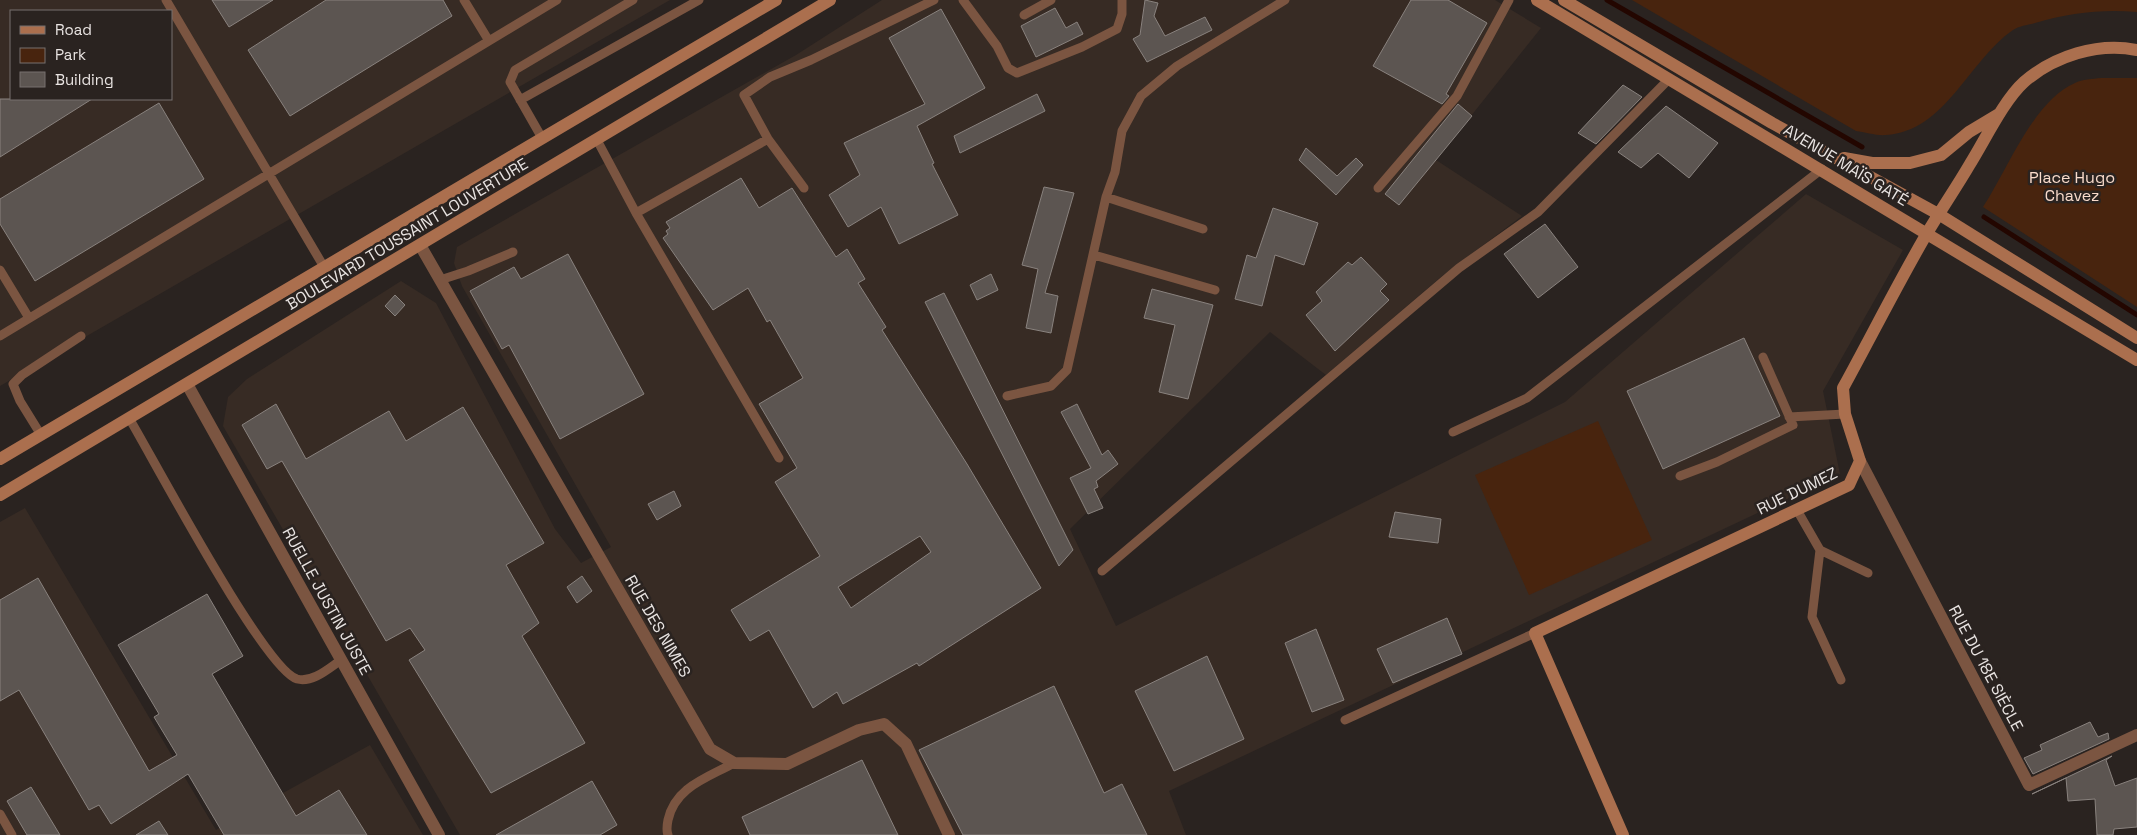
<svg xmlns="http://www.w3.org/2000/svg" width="2137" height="835" viewBox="0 0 2137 835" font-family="'Space Grotesk',sans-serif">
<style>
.built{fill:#372b24;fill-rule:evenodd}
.green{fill:#48240e}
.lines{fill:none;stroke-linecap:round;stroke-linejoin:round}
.stream{stroke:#230600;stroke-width:5}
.building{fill:#5c5551;stroke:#89827e;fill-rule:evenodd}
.lane{stroke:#7b5541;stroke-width:9}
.street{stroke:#7b5541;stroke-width:12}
.secondary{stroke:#ab6f4e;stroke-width:12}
.labels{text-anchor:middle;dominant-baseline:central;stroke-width:5;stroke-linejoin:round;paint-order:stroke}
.street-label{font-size:16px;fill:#e9e4e2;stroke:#2a2320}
.park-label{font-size:16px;fill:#f9dbcb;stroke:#2a2320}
</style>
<rect width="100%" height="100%" fill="#2a2320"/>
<path class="built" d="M0,0H670L0,386ZM11,11H171V99H11Z
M882,0H1495L1541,28L1436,160L1522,216L1441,277L1326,375L1270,332L1070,529L1116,626L1565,402L1806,194L1903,250L1823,391L1840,474L1169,791L1186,835H460L223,426L228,397L247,379L401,281L436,303L555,529L581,563L611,547L462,286L454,263L457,247L796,55Z
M25,508L216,830L370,745L423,835H0V522Z"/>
<path class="green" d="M1632,0H2137V12C2102,9 2069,13 2035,23C2028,25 2019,26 2013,30C1969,60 1946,131 1886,135C1877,136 1865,132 1856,131Z
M2101,78H2137V307L1983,207C2007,171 2033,101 2075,83C2082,79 2093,79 2101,78Z
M1598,421L1652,540L1529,595L1475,475Z"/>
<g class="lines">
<path class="stream" d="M1607,0L1862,147
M1984,217L2137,315"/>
</g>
<path class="building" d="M212,0H273L229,27Z
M326,0H443L452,16L290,116L248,50Z
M1145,0L1158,3L1154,16L1165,36L1205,17L1212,30L1147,62L1133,39L1140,35Z
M1411,0H1448L1487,23L1446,94L1449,96L1442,104L1373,66Z
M1055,8L1066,28L1077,22L1083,34L1036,57L1021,26Z
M941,9L985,88L917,126L934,163L932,164L958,215L899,244L881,207L848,227L829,195L860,175L844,143L925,104L889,38Z
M1623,85L1642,97L1596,144L1578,133Z
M1037,94L1045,111L960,153L954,136Z
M0,99H92L0,157Z
M159,103L204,179L35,281L0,224V199Z
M1458,104L1472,116L1399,205L1385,194Z
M1666,106L1718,143L1689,178L1658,153L1641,168L1618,152Z
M1306,148L1337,176L1356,158L1363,165L1336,195L1299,160Z
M741,178L759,208L792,188L836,257L847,249L865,279L858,283L886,327L882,330L967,464L1041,588L919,666L917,663L843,704L837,692L813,708L769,630L750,641L731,610L820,556L775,482L797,468L759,404L803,378L770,320L767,322L748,288L713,310L663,238L668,234L666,231L670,228L666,222ZM920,536L931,552L851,608L838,587Z
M1044,187L1074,193L1045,293L1058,296L1051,333L1026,328L1038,269L1022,265Z
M1273,208L1318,223L1304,265L1275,255L1262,306L1235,299L1247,255L1256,258Z
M1545,224L1578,267L1538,298L1504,254Z
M568,254L644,394L560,439L509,345L502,349L470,291L514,267L521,279Z
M1361,257L1387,284L1380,291L1389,300L1335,351L1306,315L1322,301L1316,292L1348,262L1352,265Z
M991,274L998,290L977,300L970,285Z
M1152,289L1213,305L1188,399L1159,392L1175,325L1144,318Z
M944,293L1073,550L1059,566L925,302Z
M395,295L405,305L395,316L385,306Z
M1744,338L1780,416L1663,469L1627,391Z
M276,404L306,459L389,411L406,441L463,407L544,543L506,565L539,623L522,636L585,743L491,793L409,660L425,650L410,628L386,641L282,461L267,469L242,425Z
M1077,404L1102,455L1108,450L1118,464L1096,481L1098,487L1094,489L1103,508L1088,514L1070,478L1091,468L1061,412Z
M674,491L681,506L657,520L648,504Z
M1395,512L1441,519L1438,543L1389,537Z
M582,576L592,591L577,603L567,587Z
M38,578L149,771L177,755L154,717L159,714L118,645L207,594L243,656L212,674L296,816L339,790L367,835H224L188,774L111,824L99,805L89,810L19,690L0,701V600Z
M1447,618L1462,654L1393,683L1377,649Z
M1316,629L1344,700L1312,712L1285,643Z
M1207,656L1244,739L1174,771L1135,691Z
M1054,686L1104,793L1122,784L1147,835H963L919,750Z
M2090,722L2098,737L2108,733L2109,739L2033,774L2024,758L2042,750L2040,745Z
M2112,756L2106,760L2115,786L2137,778V827L2114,829L2113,835H2097L2095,799L2068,801L2066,778L2032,794Z
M862,760L898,835H750L742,817Z
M592,781L617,825L600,835H496Z
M31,787L60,835H27L7,801Z
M159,821L168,835H136Z"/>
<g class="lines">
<path class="lane" d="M166,0L324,267
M464,0L489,41
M963,0L997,46L1008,68L1017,73L1082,47L1117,29L1122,14V0
M1024,15L1051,0
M520,100L699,0
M542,138L510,82L515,70L633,0
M597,140L636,213L779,458
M804,188L768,139L744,95L770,77L811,60L934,0
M1378,188L1457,96L1509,0
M1106,197L1203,229
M636,213L768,139
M1094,255L1215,290
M0,270L29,318
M440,280L468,271L513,252
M0,336L557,0
M1007,396L1051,386L1067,370L1106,197L1115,172L1122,131L1141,96L1177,66L1285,0
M1789,417L1845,414
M129,418C153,458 264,669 297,679C313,683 329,668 341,660
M1453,432L1527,398L1822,169
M41,435L20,401L13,384L22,375L81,336
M1680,476L1717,462L1793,425L1763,357
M1797,510L1820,550L1812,617L1841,680
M1820,550L1868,573
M1102,571L1459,268L1538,212L1669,79
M1345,720L1535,633
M0,814L12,835
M668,835C666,830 667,825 668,820C675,787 707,778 734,763"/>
<path class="street" d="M420,245L710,749L734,763L787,764L859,730L884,724L906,744L949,835
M187,384L439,835
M1860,461L2029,785L2137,735"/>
<path class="secondary" d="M1537,0L2137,360
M1564,0L1772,123L1940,215L2137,338
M1844,158L1872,163H1910L1941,155L1969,132L1999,114
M0,459L776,0
M0,495L830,0
M1623,835L1535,633L1849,485L1860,461L1845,414L1843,388C1871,337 1897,285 1926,235C1940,211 1956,188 1970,164C1985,140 2004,100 2024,82C2054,56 2098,42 2137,50"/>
</g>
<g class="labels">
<g class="street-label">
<text transform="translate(1846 165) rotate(31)">AVENUE MAÏS GATÉ</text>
<text transform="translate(407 234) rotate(-31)">BOULEVARD TOUSSAINT LOUVERTURE</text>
<text transform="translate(1797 491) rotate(-26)">RUE DUMEZ</text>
<text transform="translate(327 601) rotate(61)">RUELLE JUSTIN JUSTE</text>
<text transform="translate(658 626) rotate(60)">RUE DES NIMES</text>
<text transform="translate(1986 668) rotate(62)">RUE DU 18E SIÈCLE</text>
</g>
<g class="park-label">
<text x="2072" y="177">Place Hugo<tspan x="2072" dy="18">Chavez</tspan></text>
</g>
</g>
<rect x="10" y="10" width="162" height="90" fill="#2a2320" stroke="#76706e"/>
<rect x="20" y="26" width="25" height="8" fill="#ab6f4e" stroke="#76706e"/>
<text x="55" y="35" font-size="15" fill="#e9e4e2">Road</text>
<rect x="20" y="48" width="25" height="15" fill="#48240e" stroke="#76706e"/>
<text x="55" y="60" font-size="15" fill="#e9e4e2">Park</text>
<rect x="20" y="72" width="25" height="15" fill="#5c5551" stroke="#76706e"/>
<text x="55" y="85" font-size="15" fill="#e9e4e2">Building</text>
</svg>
